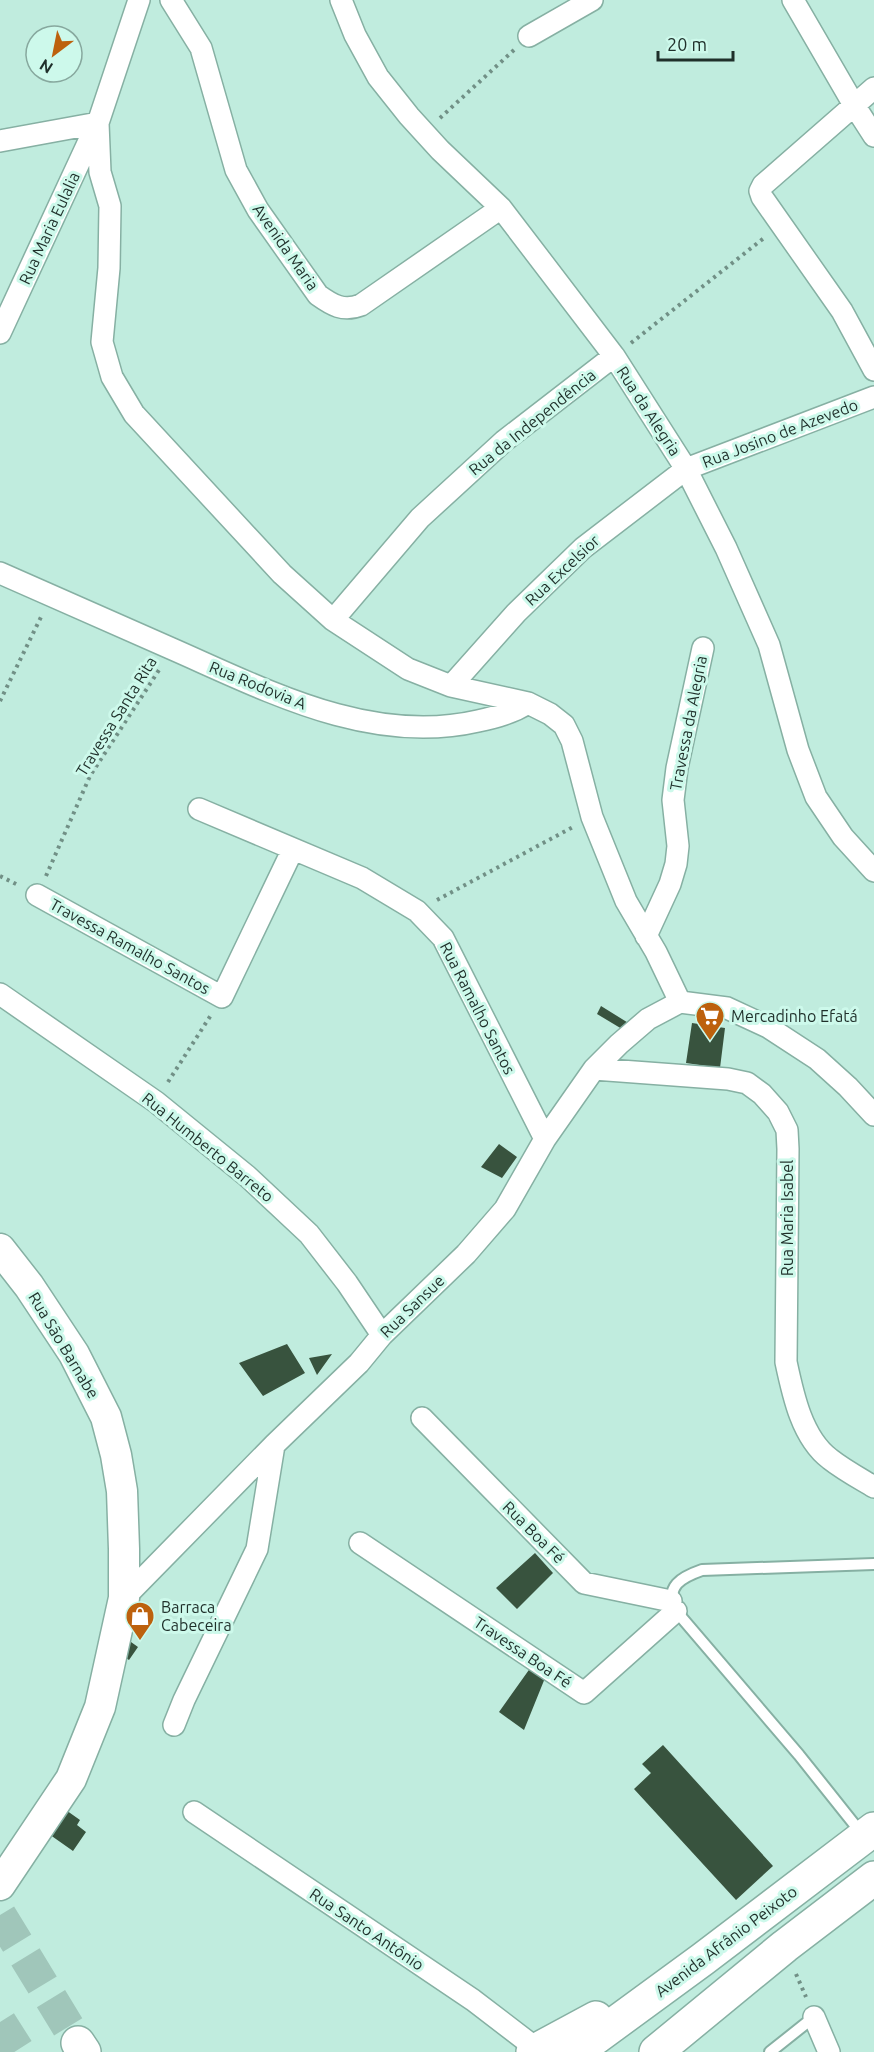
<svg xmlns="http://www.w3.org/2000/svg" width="874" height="2052" viewBox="0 0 874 2052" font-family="Ubuntu,sans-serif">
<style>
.building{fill:#38533e}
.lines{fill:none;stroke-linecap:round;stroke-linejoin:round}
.primary-tunnel{stroke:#a0c6ba;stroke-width:33;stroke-dasharray:33 16;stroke-linecap:butt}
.lane-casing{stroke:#86b0a3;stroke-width:14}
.street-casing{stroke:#86b0a3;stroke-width:24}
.secondary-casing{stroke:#86b0a3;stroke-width:33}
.primary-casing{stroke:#86b0a3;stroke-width:36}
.path{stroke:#719086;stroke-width:4;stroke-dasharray:3 4.5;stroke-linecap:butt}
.lane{stroke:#fff;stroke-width:10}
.street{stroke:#fff;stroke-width:21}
.secondary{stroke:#fff;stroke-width:30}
.primary{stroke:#fff;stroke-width:33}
.labels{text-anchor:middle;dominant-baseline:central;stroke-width:6;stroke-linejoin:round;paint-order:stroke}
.street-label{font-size:16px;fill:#1f2f2a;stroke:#cdf9eb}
.poi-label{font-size:16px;fill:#1f2f2a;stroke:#cdf9eb;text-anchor:start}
</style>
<rect width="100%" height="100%" fill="#c0ecde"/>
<path class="building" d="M601,1006L630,1024L622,1029L597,1014Z
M692,1023L725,1028L720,1068L686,1063Z
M499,1144L517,1157L502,1178L481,1167Z
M287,1344L305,1373L263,1396L239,1363Z
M332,1354L317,1375L309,1358Z
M535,1553L553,1573L517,1609L496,1588Z
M124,1637L138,1647L129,1660L119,1653Z
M531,1667L545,1678L524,1730L499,1712Z
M663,1745L773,1866L736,1900L634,1789L651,1773L642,1764Z
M63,1808L80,1820L77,1825L86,1832L73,1851L46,1832Z"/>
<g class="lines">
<path class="primary-tunnel" d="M0,1915L78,2043
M0,2022L19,2052"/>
<g class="lane-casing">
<path id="lane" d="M862,1834L799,1755L676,1611C664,1586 682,1577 702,1570L874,1564
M770,2052L814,2017"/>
</g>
<g class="street-casing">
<path id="street" d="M139,0L98,123L100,172L110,206L109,268L102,342L112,377L134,414L282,574L333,620L408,669L451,686L528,703L550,714L564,725L572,741L592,817L626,901L656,952L680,1002L727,1008L768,1027L817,1059L848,1087L874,1115
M171,0L201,48L236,170L258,210L318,295C332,305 343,312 361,305L501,208
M341,0L355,35L378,77L409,116L440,150L501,208L614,356L686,469L726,548L769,645L798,750L816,797L843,837L874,871
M793,0L854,105L874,136
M529,36L592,0
M874,88L763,185L760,191L762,197L842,311L874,370
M0,141L98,123
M0,333L96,126
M0,573C56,598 113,623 170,648C266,690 370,746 478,721C496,717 512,713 528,703
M333,620L420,518L504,441L614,356
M451,686L516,613L583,548L686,469L874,397
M199,809L362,878L417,911L443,938L545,1139
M37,895L222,997L293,849
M646,936L670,884L676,864L678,846L673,800L677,768L703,648
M0,994L156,1102L247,1176L309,1234L347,1283L382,1335
M594,1069L728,1079L747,1083L762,1094L778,1112L787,1130L788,1149L786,1362C793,1395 802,1438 830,1459C844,1470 859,1478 874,1487
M422,1418L584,1583L671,1601
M360,1543L584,1693L676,1611
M124,1598L274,1445L359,1363L382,1335L466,1254L505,1209L545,1139L594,1069L619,1044L648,1019L680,1002
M174,1725L184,1700L257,1549L274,1445
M194,1812L473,2000L537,2049
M814,2017L829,2052"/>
</g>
<g class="secondary-casing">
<path id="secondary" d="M0,1249L29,1286L74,1354L106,1417L116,1455L122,1491L124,1549V1598L100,1707L71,1779L0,1885"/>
</g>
<g class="primary-casing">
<path id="primary" d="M78,2043L84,2052
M533,2052L596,2018
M576,2052L703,1959L874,1829
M656,2052L785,1946L874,1878"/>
</g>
<path class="path" d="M440,118L514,50
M631,343L764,238
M0,701L42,615
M0,876L18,885
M46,876L90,776L161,667
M437,900L573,827
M168,1082L211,1015
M796,1974L806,1997"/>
<use href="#lane" class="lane"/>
<use href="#street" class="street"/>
<use href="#secondary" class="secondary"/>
<use href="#primary" class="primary"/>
</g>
<defs>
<g id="supermarket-pin" transform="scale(1.5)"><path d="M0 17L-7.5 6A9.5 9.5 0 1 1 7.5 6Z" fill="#bd610d" stroke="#cdf9eb"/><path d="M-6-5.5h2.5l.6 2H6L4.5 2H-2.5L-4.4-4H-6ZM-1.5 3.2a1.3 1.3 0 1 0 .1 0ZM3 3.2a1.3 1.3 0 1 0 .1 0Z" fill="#fff"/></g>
<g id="shop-pin" transform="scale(1.5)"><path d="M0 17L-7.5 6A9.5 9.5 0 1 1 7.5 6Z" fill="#bd610d" stroke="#cdf9eb"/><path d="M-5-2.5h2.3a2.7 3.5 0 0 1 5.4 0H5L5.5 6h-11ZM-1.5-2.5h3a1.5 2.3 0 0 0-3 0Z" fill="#fff"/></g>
</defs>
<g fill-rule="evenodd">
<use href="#supermarket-pin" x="710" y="1016"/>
<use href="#shop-pin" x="140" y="1616"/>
</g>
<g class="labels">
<g class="street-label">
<text transform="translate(49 228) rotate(-65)">Rua Maria Eulalia</text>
<text transform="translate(286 247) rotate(55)">Avenida Maria</text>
<text transform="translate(649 411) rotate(57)">Rua da Alegria</text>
<text transform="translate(532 422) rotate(-39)">Rua da Independência</text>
<text transform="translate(780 433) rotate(-21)">Rua Josino de Azevedo</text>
<text transform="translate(562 570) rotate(-43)">Rua Excelsior</text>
<text transform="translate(258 685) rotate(22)">Rua Rodovia A</text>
<text transform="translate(116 716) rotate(-58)">Travessa Santa Rita</text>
<text transform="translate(688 723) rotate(-79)">Travessa da Alegria</text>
<text transform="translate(130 946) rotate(29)">Travessa Ramalho Santos</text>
<text transform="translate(478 1008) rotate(63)">Rua Ramalho Santos</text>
<text transform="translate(208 1147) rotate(39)">Rua Humberto Barreto</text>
<text transform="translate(787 1218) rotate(-90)">Rua Maria Isabel</text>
<text transform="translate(412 1306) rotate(-44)">Rua Sansue</text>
<text transform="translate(64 1345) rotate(59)">Rua São Barnabe</text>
<text transform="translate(534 1532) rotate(45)">Rua Boa Fé</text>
<text transform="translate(523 1652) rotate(34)">Travessa Boa Fé</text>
<text transform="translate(367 1929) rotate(34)">Rua Santo Antônio</text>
<text transform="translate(726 1941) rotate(-37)">Avenida Afrânio Peixoto</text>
</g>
<g class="poi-label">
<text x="731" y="1016">Mercadinho Efatá</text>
<text x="161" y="1607">Barraca<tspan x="161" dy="18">Cabeceira</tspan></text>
</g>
</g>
<g transform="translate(54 54) rotate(212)"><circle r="28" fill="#cdf9eb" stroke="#87a89e" stroke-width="1.5"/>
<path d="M0-4.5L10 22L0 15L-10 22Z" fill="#bd610d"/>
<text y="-9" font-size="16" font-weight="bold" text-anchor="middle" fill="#1f2f2a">N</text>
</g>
<path d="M658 51v9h75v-9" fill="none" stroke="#1f2f2a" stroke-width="3"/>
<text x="667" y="51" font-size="18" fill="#1f2f2a" stroke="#cdf9eb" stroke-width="4.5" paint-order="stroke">20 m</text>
</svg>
